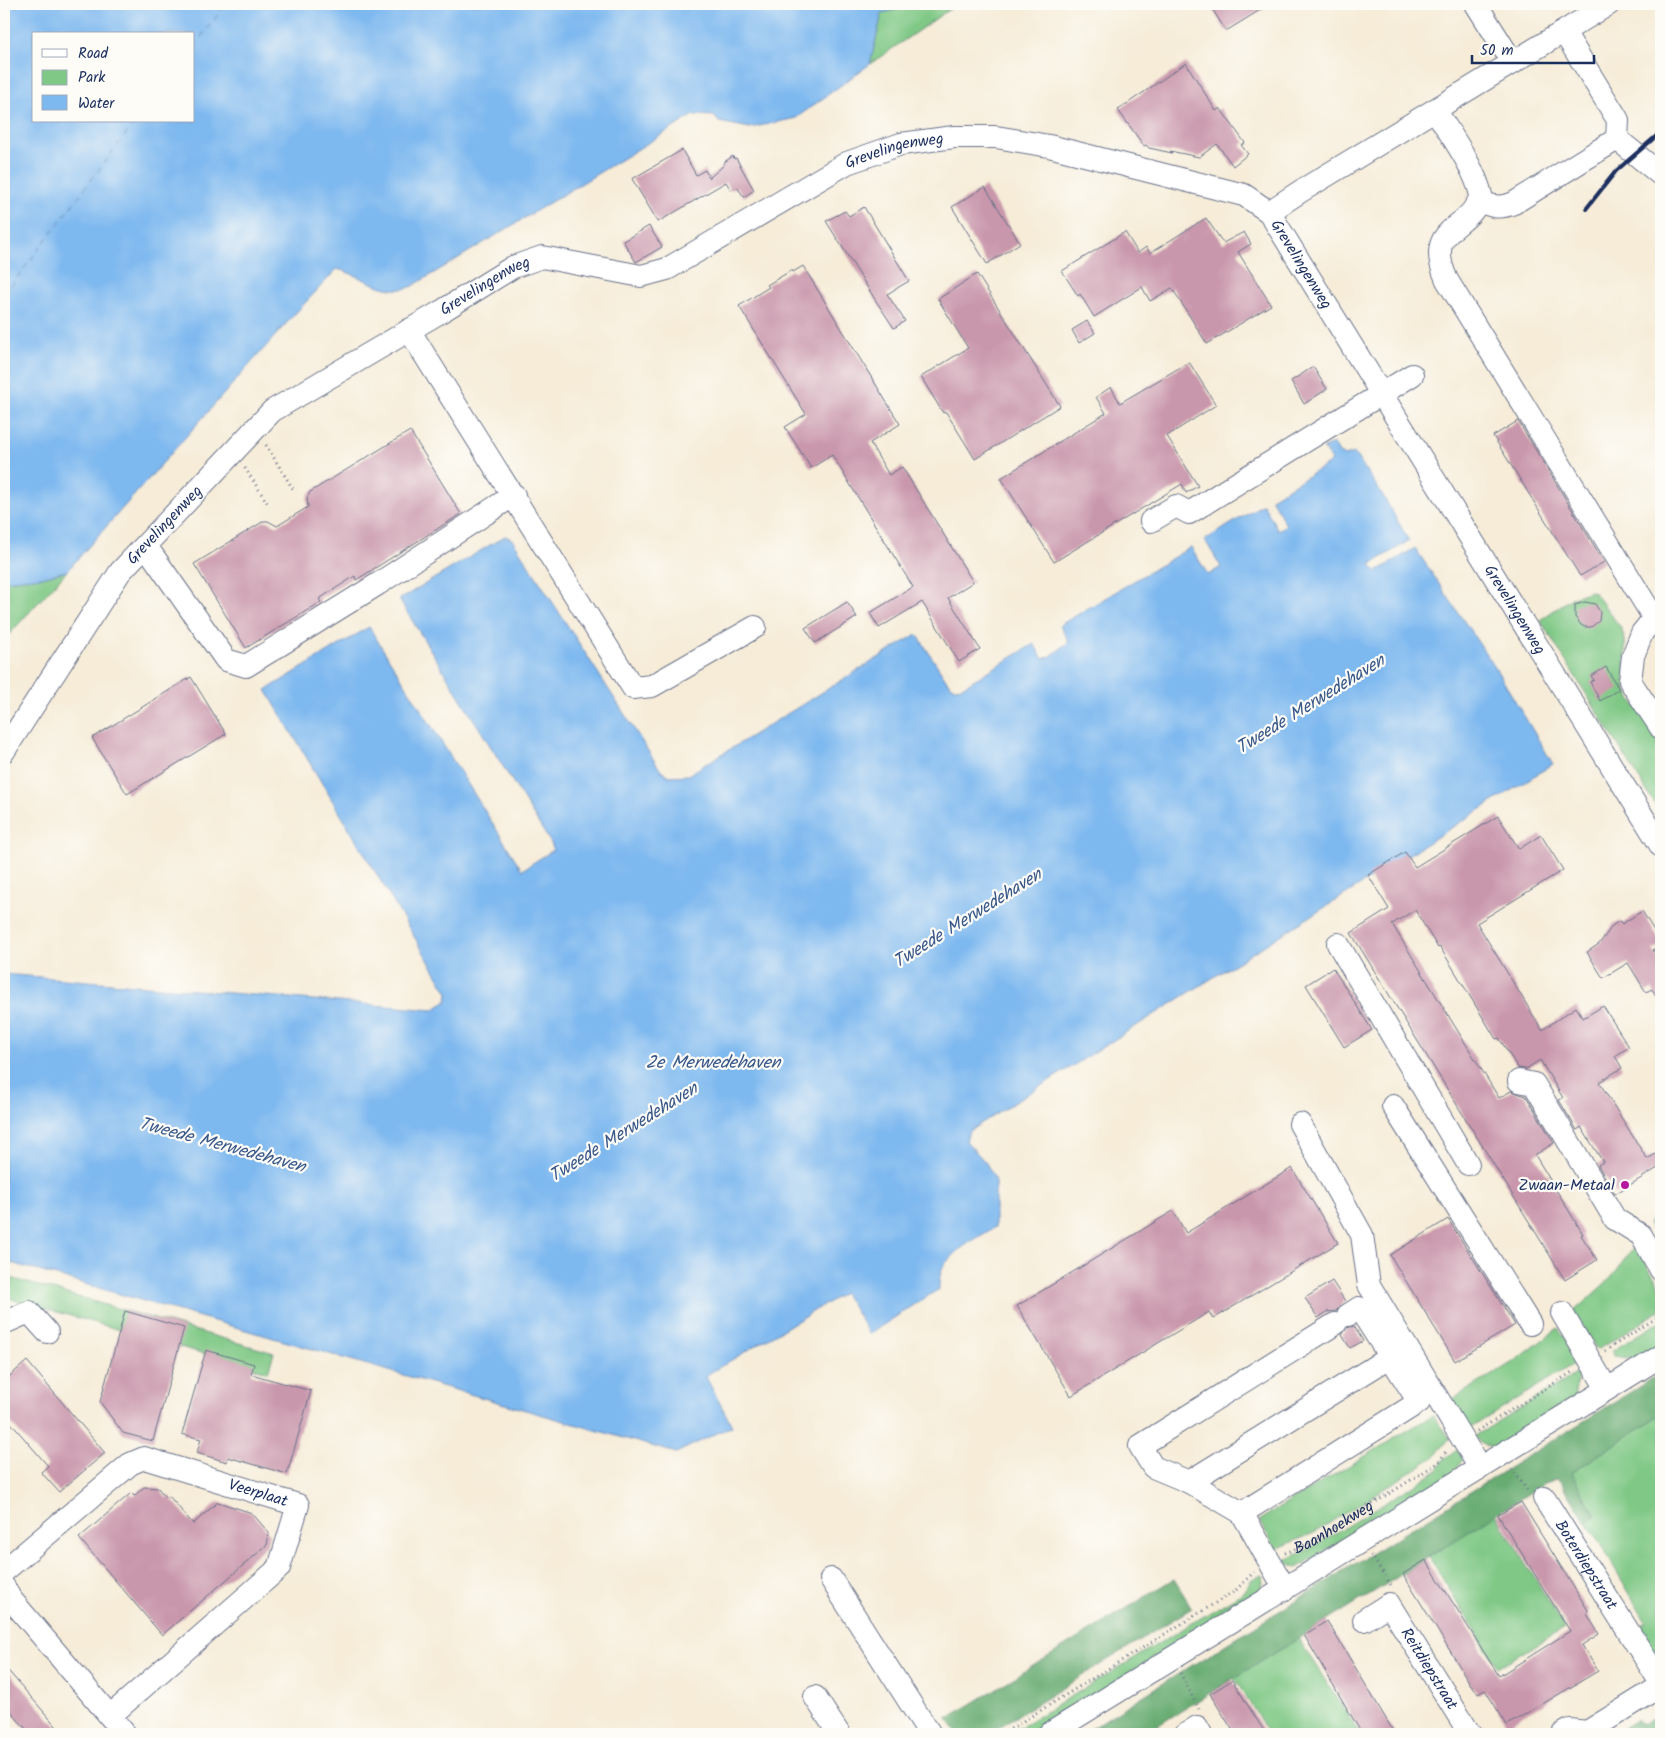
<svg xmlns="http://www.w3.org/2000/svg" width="1665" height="1738" viewBox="0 0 1665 1738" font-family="Kalam,sans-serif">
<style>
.green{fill:#7fc885;stroke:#4d7c72}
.forest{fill:#67ac72;stroke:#416e68}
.water{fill:#7db8ef;stroke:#4c74a6;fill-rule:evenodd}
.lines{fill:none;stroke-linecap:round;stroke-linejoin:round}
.ferry{stroke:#38588a;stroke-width:1;stroke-dasharray:6 5;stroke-linecap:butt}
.building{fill:#c997ac}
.minor-casing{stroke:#687189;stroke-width:24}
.path{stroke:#687189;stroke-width:3;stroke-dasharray:1 4;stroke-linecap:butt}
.minor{stroke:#fff;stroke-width:22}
.rail{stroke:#1b2f5e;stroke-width:4}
.poi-dot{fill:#b5179e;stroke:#fdfcf7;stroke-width:2}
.labels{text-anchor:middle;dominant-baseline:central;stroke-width:4.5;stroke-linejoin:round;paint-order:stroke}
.street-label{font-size:16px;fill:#1b2f5e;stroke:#fdfcf7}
.poi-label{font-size:16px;fill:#1b2f5e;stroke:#fdfcf7;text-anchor:end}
.water-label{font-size:18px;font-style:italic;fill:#38588a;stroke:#fdfcf7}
</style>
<rect width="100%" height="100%" fill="#fdfcf7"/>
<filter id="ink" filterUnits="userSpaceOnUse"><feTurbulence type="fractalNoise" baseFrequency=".02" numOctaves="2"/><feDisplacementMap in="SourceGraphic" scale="10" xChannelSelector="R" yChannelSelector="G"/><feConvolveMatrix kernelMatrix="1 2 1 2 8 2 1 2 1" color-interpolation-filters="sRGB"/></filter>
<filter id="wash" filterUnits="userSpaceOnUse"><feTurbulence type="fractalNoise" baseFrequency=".0096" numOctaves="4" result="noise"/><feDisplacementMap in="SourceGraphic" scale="20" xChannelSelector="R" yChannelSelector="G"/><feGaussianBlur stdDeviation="1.12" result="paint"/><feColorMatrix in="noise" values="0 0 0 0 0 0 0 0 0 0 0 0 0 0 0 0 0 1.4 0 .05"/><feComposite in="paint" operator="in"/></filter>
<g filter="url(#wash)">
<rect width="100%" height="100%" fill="#f6ecd8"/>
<path class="green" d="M924,4H957L870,64L882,13L910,6Z
M67,571L4,640V581L41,577Z
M1591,591L1594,592L1621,628L1625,640L1626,690L1661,746V814L1540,620L1573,597Z
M1661,1203V1244L1648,1224Z
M1635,1245L1661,1288V1310L1597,1350L1573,1312L1611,1278Z
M4,1276L274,1353L268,1372L4,1297Z
M1661,1321V1344L1637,1359L1613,1356L1612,1351Z
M1558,1328L1580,1360L1469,1429L1451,1400L1518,1359Z
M1576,1374L1578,1378L1574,1398L1493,1448L1481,1444L1475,1436Z
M1661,1414V1664L1637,1628L1646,1621L1587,1522L1596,1516L1571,1474V1473Z
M1433,1415L1450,1438L1433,1458L1314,1533L1276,1549L1259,1520Z
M1457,1450L1463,1459L1453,1474L1297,1568L1283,1561L1309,1549L1437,1471L1444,1460Z
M1496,1514L1565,1628L1498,1667L1429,1557Z
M1262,1575L1263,1583L1255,1596L1036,1734H1009L1242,1593L1252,1579Z
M1298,1638L1360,1734H1269L1234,1678Z"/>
<path class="forest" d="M1661,1373V1414L1571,1473L1596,1516L1587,1522L1585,1521L1562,1483L1557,1479L1545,1483L1393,1580L1144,1734H1082Z
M1174,1579L1192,1608L988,1734H958L947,1719Z
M1661,1714V1727L1650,1734H1627L1624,1727L1636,1720L1641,1726Z"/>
<path class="water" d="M4,4H924L910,6L882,13L870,64L796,118L750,128L719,122L714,116L694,115L411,287C383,296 362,275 337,269L291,318L67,571L41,577L4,581ZM34,34H194V121H34Z
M1334,444L1339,453L1345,456L1354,453L1382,494L1409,541L1371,564L1376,572L1415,548L1496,669L1553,764L969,1131L966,1141L986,1163L995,1179V1227C978,1238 946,1253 941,1273C939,1278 939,1284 939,1289L869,1334L844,1293L708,1374L706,1377L732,1426L676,1453L4,1261V974L433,1010L447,1001L448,993L266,690L369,627L522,870L553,850L552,845L400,601V599L505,536L512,539L661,771L669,776L688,775L917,634L947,681L954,688L962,687L1034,644L1043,659L1051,656L1069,642L1060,625L1191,547L1208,575L1221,567L1205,540L1263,504L1278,530L1286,525L1271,498L1330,463L1332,460L1323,448Z"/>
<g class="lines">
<path class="ferry" d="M194,46L226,4
M4,295L136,121"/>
</g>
<g id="blocks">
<path class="building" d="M1209,4H1270L1226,31Z
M1186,63L1216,111L1220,108L1245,143L1241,145L1248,154L1233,166L1217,144L1199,157L1170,151L1172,153L1149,148L1146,145L1144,146L1118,110Z
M682,150L696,175L705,170L709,178L724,165L723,163L733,156L734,159L736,158L754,190L744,197L737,187L731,190L726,182L658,222L632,179Z
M985,187L1020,243L987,264L952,207Z
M864,207L909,281L887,294L905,321L894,328L876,301L826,221L845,211L849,216Z
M1206,218L1223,243L1244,232L1251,244L1238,252L1271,305L1207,344L1172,288L1150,301L1142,287L1094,317L1080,294L1078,296L1062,271L1125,232L1138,253L1146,247L1150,253Z
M649,226L662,247L636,262L623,241Z
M803,266L900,424L870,443L889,475L902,467L973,582L948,598L980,649L959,662L922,602L879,628L870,613L913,587L832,455L811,468L785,427L806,414L739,306L769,287L767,285L792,270L793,272Z
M977,274L1060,406L975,459L946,412L943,413L921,377L968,348L938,299Z
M1087,321L1095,333L1079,343L1072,330Z
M1189,362L1216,405L1167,436L1198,486L1186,493L1182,484L1054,562L1001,478L1106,413L1096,397L1111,387L1120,403Z
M1313,367L1327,389L1304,404L1291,381Z
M1518,421L1604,562L1580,576L1493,436Z
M410,431L461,514L356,580L355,576L319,599L321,602L246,648L194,564L264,521H268L277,526L308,507L307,498L310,492Z
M847,602L857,617L815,643L805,628Z
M1585,602L1595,604L1600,612L1599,621L1591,627H1585L1581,625L1575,617V605Z
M1606,667L1619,689L1600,701L1590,682L1594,680L1591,676Z
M191,677L226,734L127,794L92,738Z
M1498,816L1519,849L1541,835L1563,870L1477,923L1542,1030L1576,1007L1583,1018L1603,1006L1629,1047L1615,1056L1622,1068L1599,1082L1647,1159L1661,1151V1166L1615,1194L1598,1165L1603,1162L1581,1127L1577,1130L1559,1100L1563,1098L1540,1060L1526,1069L1518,1068L1499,1038L1496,1039L1440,947L1438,948L1415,910L1392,924L1499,1098L1511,1091L1526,1096L1554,1143L1535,1155L1583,1234L1581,1235L1597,1260L1565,1280L1351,933L1389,909L1368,875L1405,852L1415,867Z
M1642,911L1661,942V945L1653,950L1661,964V1004L1652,989L1646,992L1628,963L1603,978L1587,952L1599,944L1613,925L1620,921L1622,924Z
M1333,968L1372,1030L1344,1047L1306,985Z
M1292,1168L1338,1243L1213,1319L1209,1312L1071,1396L1017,1306L1173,1211L1186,1233Z
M1448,1219L1515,1325L1455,1361L1390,1255Z
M1332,1281L1345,1301L1336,1311L1327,1312L1318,1318L1305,1298Z
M125,1311L184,1328L153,1441L123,1433L100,1402Z
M1354,1326L1363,1341L1350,1348L1342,1335L1347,1328Z
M206,1350L254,1364L251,1374L311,1391L287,1474L228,1457L227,1462L197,1453L201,1439L182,1434Z
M27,1361L105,1453L59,1492L41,1472L48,1466L4,1415V1381Z
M144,1487L158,1488L166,1498L169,1496L193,1524L218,1502L252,1513L269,1533L267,1545L162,1635L79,1538L131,1493L134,1496Z
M1521,1502L1589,1612L1587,1614L1599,1634L1582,1645L1598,1671L1507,1725L1485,1690L1478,1694L1472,1685H1471L1403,1574L1426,1560L1499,1676L1570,1631L1498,1515Z
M1327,1621L1358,1672L1395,1734H1362L1304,1635Z
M4,1666L63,1734H31L18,1720L4,1702Z
M1232,1680L1254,1715L1266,1734H1235L1210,1694Z"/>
</g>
</g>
<g filter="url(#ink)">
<use href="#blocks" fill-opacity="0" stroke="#687189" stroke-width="1"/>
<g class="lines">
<g class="minor-casing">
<g id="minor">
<path d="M1476,4L1513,63"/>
<path d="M1564,32L1618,120L1617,139"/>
<path d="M1436,111C1451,136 1474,166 1481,195C1470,232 1422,225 1447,280L1654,618"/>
<path d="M1480,201C1493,207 1500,209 1514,203L1617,139L1661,175"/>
<path d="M1269,212L1301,191L1609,4"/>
<path d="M409,330L633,688L652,686L755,627"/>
<path d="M1151,521L1176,506L1189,513L1412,375"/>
<path d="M146,546L226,660L246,666L378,584L514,495"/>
<path d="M1661,613L1654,618L1642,633L1633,656L1630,681L1661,728"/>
<path id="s2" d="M4,751L120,572L272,411L442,311L513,267L542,257L641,276L667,269L847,163L901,144L954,137H996L1049,146L1244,195L1269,212L1661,846"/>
<path d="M1338,944L1468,1164"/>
<path d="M1519,1081L1534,1084L1615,1219L1641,1235L1661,1270"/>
<path d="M1393,1106L1530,1324"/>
<path d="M1300,1124L1362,1235L1369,1285L1480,1468"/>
<path d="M1562,1313L1607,1389"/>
<path d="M4,1323L29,1312L47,1332"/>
<path d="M1335,1324L1140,1446L1153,1467L1189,1482L1242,1513L1419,1402L1359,1308L1348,1315"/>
<path d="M1189,1482L1390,1357"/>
<path id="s3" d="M1544,1498L1661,1683"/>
<path d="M1242,1513L1285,1589"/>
<path id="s4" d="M4,1571L130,1464L144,1458L298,1505L279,1568L110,1716"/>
<path d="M831,1579L930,1734"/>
<path d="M4,1587L10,1598L125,1734"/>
<path id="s5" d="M1364,1620L1389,1604L1470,1734"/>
<path d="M815,1697L839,1734"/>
<path d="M1049,1734L1661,1356"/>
<path d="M1186,1734L1197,1727L1201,1734"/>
<path d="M1563,1734L1570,1730L1587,1732L1661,1686"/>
</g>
</g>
<g class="path">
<path d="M266,445L293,489"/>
<path d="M245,468L268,504"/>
<path d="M1605,1351L1661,1315"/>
<path d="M1477,1431L1574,1371"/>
<path d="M1512,1469L1527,1490"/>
<path id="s1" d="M1285,1553L1310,1543L1438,1463L1447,1450"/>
<path d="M1371,1555L1391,1585"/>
<path d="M1180,1673L1199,1709"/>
<path d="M1002,1734L1235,1591L1254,1572"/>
</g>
<use href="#minor" class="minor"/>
<path class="rail" d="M1586,209L1616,171L1661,132"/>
</g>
</g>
<circle class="poi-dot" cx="1625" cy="1185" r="5"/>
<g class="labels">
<g class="street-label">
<text stroke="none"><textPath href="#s2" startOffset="1132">Grevelingenweg</textPath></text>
<text stroke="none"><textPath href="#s2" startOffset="1582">Grevelingenweg</textPath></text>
<text stroke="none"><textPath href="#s2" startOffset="682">Grevelingenweg</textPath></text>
<text stroke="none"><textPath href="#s2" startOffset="278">Grevelingenweg</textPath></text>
<text stroke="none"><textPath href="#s2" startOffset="1988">Grevelingenweg</textPath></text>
<text stroke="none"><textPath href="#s4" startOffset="300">Veerplaat</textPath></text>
<text stroke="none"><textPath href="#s1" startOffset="55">Baanhoekweg</textPath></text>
<text stroke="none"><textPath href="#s3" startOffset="79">Boterdiepstraat</textPath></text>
<text stroke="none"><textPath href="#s5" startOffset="106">Reitdiepstraat</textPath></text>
</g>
<g class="poi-label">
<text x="1615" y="1185">Zwaan-Metaal</text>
</g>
<g class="water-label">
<text transform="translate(1311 705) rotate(-32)">Tweede Merwedehaven</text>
<text transform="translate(968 919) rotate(-32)">Tweede Merwedehaven</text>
<text x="713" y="1063">2e Merwedehaven</text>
<text transform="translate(624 1133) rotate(-32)">Tweede Merwedehaven</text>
<text transform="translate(222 1146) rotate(15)">Tweede Merwedehaven</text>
</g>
</g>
<rect width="1665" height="1738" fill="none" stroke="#fdfcf7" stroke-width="20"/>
<rect x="32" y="32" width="162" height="90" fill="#fdfcf7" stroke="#a3aaba"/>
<rect x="42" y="49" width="25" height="8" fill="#ffffff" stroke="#a3aaba"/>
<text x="78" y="58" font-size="15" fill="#1b2f5e">Road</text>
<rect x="42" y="70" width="25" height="15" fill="#7fc885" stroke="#a3aaba"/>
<text x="78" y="82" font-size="15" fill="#1b2f5e">Park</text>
<rect x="42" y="95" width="25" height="15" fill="#7db8ef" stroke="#a3aaba"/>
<text x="78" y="108" font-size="15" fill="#1b2f5e">Water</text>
<path d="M1472 55v8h122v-8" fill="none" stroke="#1b2f5e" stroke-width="2.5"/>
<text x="1480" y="55" font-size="15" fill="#1b2f5e" stroke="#fdfcf7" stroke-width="4" paint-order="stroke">50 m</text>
</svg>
